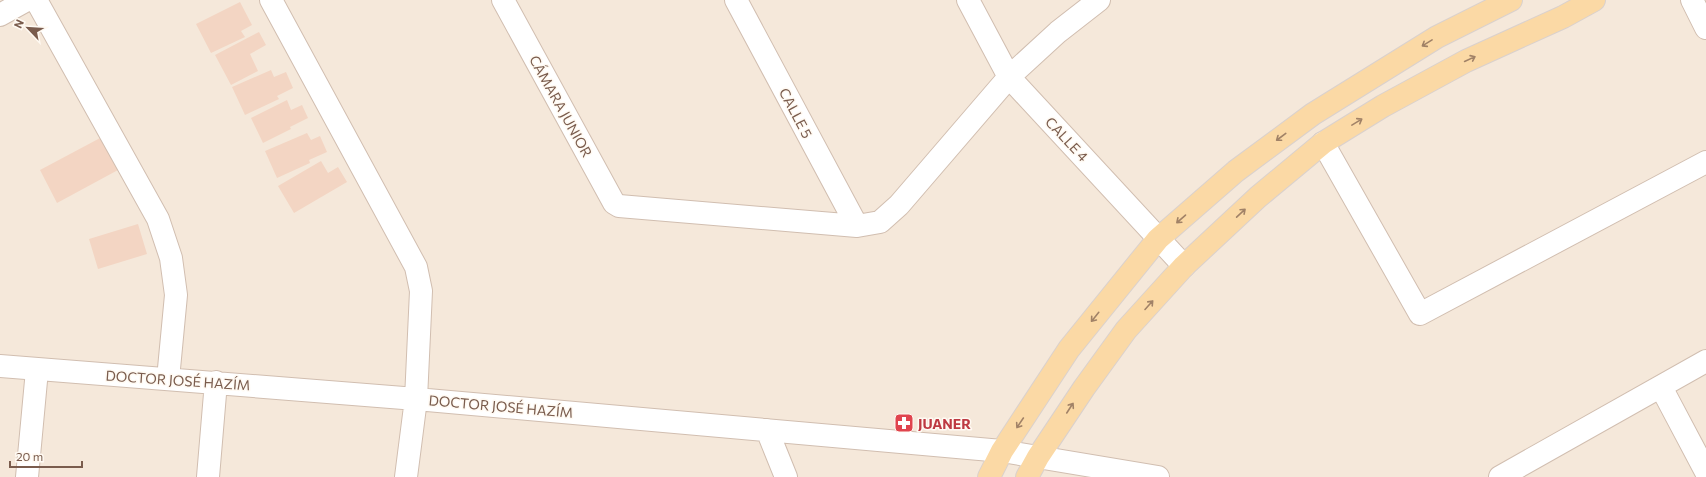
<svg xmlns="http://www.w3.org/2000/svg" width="1706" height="477" viewBox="0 0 1706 477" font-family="Commissioner,sans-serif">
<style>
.residential{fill:#f5e8da}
.building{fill:#f3d5c3}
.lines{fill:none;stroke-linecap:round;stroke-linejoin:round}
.minor-casing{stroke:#d1beb0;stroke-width:24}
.major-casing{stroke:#dad1cd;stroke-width:24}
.minor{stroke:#fff;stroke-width:22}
.major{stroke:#fbd9a5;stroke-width:22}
.oneway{stroke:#a18267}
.labels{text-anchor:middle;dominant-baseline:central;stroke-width:3;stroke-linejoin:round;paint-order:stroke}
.street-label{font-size:14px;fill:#7a5c4d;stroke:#fffaf3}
.health-label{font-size:14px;font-weight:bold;fill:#be3a42;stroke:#fffaf3;text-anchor:start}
</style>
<rect width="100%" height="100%" fill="#fdf6ec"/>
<path class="residential" d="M0,0H1706V477H0Z"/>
<path class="building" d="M240,2L252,25L241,31L245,37L211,53L196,24Z
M259,32L266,45L250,54L258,71L231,85L215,55Z
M271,70L274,77L286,72L293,88L277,96L279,99L245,115L232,87Z
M287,100L291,110L302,105L308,118L290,127L291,129L263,143L251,118Z
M307,133L311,140L320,136L327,152L309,160L310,163L277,178L265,151Z
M102,137L118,170L57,203L40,170Z
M321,161L328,173L338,167L347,182L294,213L278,186Z
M138,224L147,254L98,269L89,239Z"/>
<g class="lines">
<g class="minor-casing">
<path id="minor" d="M36,0L158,219L171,258L176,295L168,379
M271,0L416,267L421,291L416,399L406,477
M503,0L614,203L619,206L857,226L880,222L899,205L1009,77L1058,32L1099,0
M736,0L857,226
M968,0L1009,77L1184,266
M1692,0L1706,28
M0,15L27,0
M1323,143L1420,314L1706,162
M0,366L416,399L1002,451L1158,477
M1661,387L1706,472
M767,430L786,477
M27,477L37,370
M208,477L216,382
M1500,477L1706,361"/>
</g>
<g class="major-casing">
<path id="major" d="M989,477L1002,451L1069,349L1158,239L1236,171L1313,114L1437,37L1511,0
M1027,477L1038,457L1084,388L1126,330L1184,266L1258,197L1323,143L1383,106L1466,61L1563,17L1594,0"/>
</g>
<use href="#minor" class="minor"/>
<use href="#major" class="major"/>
</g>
<defs><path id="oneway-shaft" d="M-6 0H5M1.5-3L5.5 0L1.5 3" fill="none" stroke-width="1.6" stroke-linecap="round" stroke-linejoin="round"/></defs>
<g class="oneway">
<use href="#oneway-shaft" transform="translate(1427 43) rotate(148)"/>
<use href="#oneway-shaft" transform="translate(1470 59) rotate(-25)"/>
<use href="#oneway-shaft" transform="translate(1357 122) rotate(-31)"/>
<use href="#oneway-shaft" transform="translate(1281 137) rotate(143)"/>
<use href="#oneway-shaft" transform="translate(1241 213) rotate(-43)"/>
<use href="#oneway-shaft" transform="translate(1181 219) rotate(139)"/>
<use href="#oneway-shaft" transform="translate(1149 305) rotate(-48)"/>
<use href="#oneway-shaft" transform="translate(1095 317) rotate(129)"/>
<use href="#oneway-shaft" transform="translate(1070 408) rotate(-57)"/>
<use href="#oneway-shaft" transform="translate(1020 423) rotate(124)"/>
</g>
<defs>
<g id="pharmacy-square" transform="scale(1)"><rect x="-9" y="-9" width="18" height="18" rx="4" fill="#e0444e" stroke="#fffaf3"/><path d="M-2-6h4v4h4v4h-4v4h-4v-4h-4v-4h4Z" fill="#fff"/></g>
</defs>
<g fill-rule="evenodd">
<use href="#pharmacy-square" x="904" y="423"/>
</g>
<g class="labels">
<g class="street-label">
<text transform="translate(561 106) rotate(61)">CÁMARA JUNIOR</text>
<text transform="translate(796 113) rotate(62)">CALLE 5</text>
<text transform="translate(1067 139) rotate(47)">CALLE 4</text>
<text transform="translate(178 380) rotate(4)">DOCTOR JOSÉ HAZÍM</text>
<text transform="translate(501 406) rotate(5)">DOCTOR JOSÉ HAZÍM</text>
</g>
<g class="health-label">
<text x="918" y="423">JUANER</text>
</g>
</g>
<g transform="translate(28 28) rotate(295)" stroke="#fffaf3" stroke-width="3" paint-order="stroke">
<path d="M0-3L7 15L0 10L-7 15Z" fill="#7a5c4d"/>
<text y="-6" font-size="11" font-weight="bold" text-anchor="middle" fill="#7a5c4d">N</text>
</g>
<path d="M10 461v6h72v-6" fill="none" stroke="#7a5c4d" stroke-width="2"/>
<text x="16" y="461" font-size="12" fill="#7a5c4d" stroke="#fffaf3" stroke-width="3" paint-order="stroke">20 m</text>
</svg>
